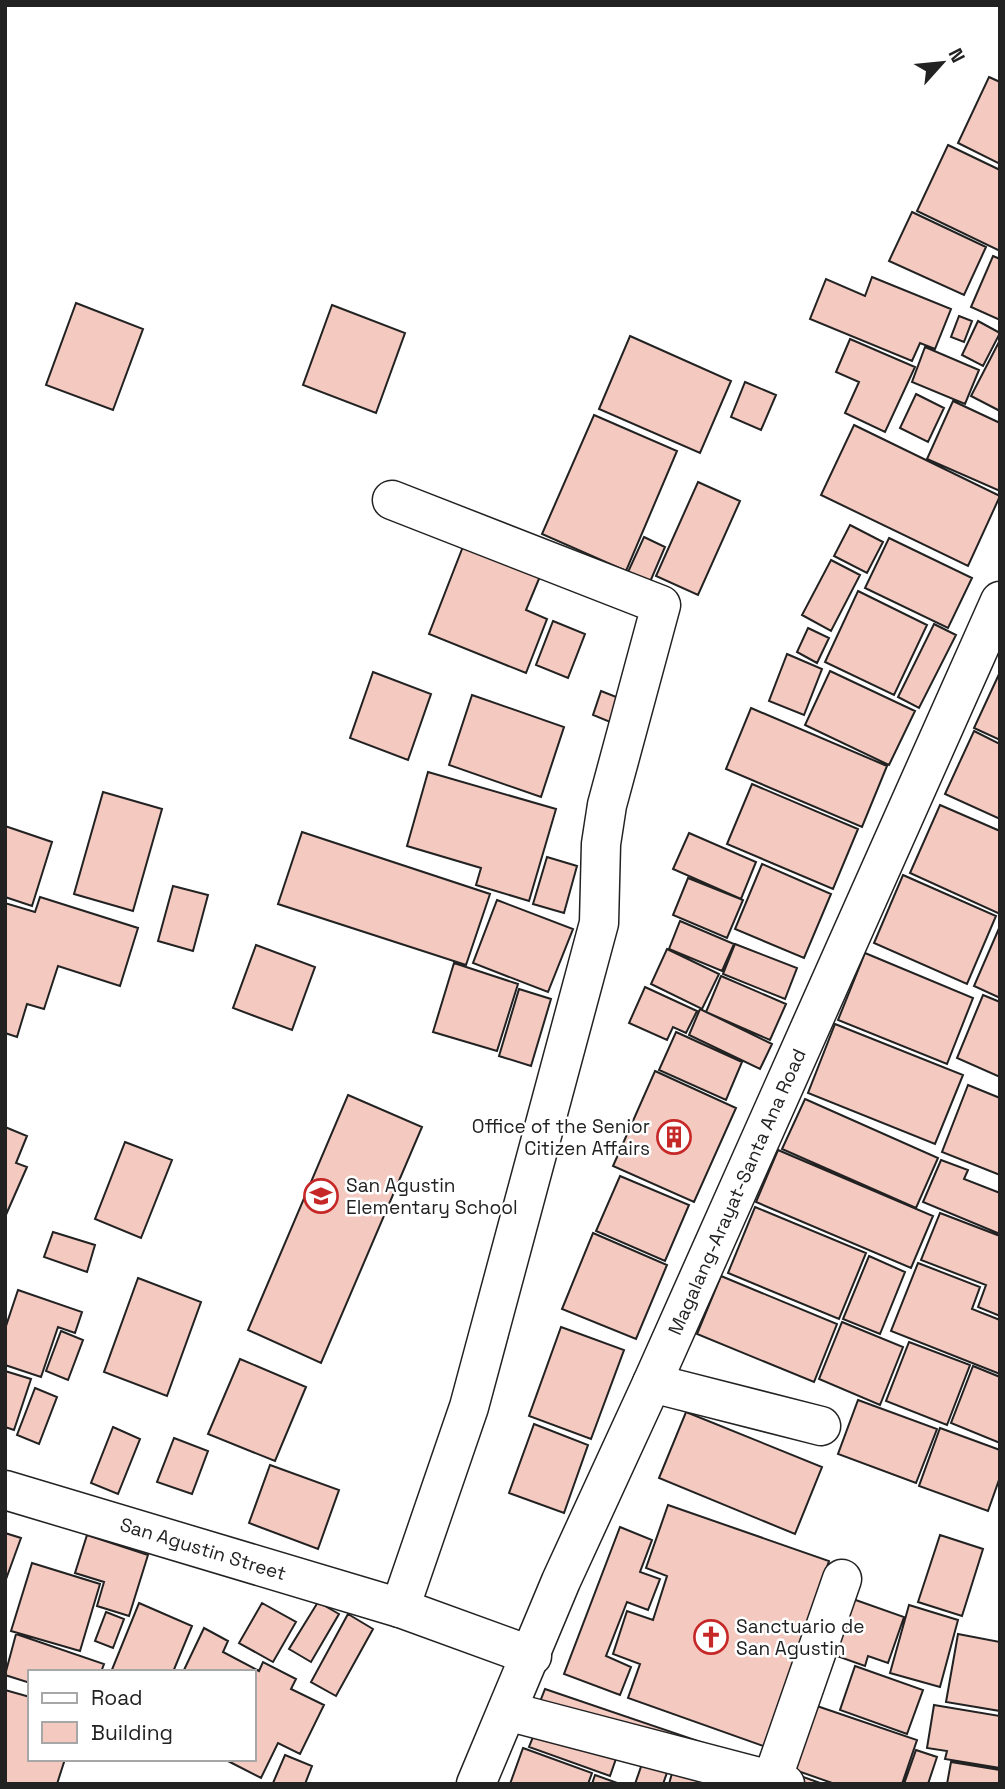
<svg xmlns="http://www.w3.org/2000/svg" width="1005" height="1789" viewBox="0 0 1005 1789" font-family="'Space Grotesk',sans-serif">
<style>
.building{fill:#f3c9c0;stroke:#222;stroke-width:2}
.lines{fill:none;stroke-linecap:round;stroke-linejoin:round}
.minor-casing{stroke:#222;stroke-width:41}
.tertiary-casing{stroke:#222;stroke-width:41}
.secondary-casing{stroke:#222;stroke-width:41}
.minor{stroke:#fff;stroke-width:38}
.tertiary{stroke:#fff;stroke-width:38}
.secondary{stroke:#fff;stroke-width:38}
.labels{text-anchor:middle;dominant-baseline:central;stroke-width:5;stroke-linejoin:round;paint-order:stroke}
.poi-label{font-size:19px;fill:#222;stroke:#fff;text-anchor:start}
.street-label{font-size:19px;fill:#222;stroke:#fff}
</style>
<rect width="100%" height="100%" fill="#fff"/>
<path class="building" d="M989,77L1000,82V164L958,143Z
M948,145L1000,170V251L917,211Z
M912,212L986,247L964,295L889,261Z
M993,256L1000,259V320L971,307Z
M872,277L951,309L935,349L920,343L912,361L810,319L826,279L865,296Z
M76,303L143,329L113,410L46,385Z
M332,305L405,333L376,413L303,385Z
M959,316L972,321L964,342L951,337Z
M978,321L1000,333L983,366L962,355Z
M630,336L731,381L700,453L599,409Z
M850,339L915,367L885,432L845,413L859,382L836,372Z
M1000,340V411L971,396Z
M925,347L979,370L965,404L912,382Z
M745,382L776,395L761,430L731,417Z
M916,394L944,408L928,442L900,428Z
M953,401L1000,423V491L927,459Z
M594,415L677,451L626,571L542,534Z
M854,425L1000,496L968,566L821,495Z
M698,482L740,501L698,595L656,576Z
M850,525L883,542L867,573L834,556Z
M644,537L665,547L650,582L628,572Z
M889,538L972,578L948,628L865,588Z
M464,544L541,574L526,610L547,619L526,673L429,634Z
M831,560L860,575L831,631L802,615Z
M858,591L927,625L894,695L825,662Z
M553,621L585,634L568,678L536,665Z
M934,624L956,635L919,708L898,697Z
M808,628L829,638L817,663L797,652Z
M787,654L822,669L804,715L769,701Z
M830,671L915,711L889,765L805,725Z
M373,672L431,694L408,760L350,738Z
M1000,672V740L974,728Z
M601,691L624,700L615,724L593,715Z
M472,695L564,727L541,797L449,765Z
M751,708L887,766L862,827L726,769Z
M974,731L1000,744V819L945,794Z
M428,772L556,809L529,901L476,885L481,868L407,846Z
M752,784L858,829L833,889L727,844Z
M103,792L162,809L133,911L74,894Z
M940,805L1000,831V914L910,873Z
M5,826L52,842L32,906L5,897Z
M302,832L490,894L466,965L278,904Z
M689,833L756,862L741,899L673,869Z
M547,857L577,866L564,913L533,904Z
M762,864L831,894L804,958L735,929Z
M903,875L996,916L967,984L874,943Z
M688,878L743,900L727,938L673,915Z
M173,886L208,895L193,951L158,941Z
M40,897L138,928L120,986L58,966L44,1009L27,1004L17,1037L5,1033V903L35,912Z
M497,900L573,929L548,992L473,963Z
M680,921L734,944L722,971L669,949Z
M1000,926V998L974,986Z
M735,944L797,968L785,999L723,974Z
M256,945L315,967L292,1030L233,1008Z
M667,949L719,974L702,1009L651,984Z
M865,953L973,998L947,1064L838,1020Z
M454,963L518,984L497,1051L433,1032Z
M721,976L786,1004L770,1040L706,1012Z
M645,987L697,1011L686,1033L673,1027L667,1040L629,1023Z
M519,989L551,999L531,1066L499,1056Z
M983,995L1000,1002V1077L957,1058Z
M700,1009L772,1044L760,1069L689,1035Z
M835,1024L963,1075L935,1144L808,1093Z
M676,1032L742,1062L726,1100L659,1070Z
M655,1071L736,1108L694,1202L613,1166Z
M968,1085L1000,1098V1175L942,1152Z
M348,1095L422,1127L321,1363L248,1330Z
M805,1099L938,1158L916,1208L782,1149Z
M5,1127L27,1136L16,1163L27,1167L5,1217Z
M125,1142L172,1160L141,1238L95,1219Z
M778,1150L933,1216L911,1268L756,1202Z
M941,1160L968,1170L964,1179L1000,1193V1234L923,1202Z
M620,1176L689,1205L665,1261L596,1231Z
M755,1207L866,1253L839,1319L728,1273Z
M940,1213L1000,1236V1316L978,1307L986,1285L921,1260Z
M53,1232L95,1245L87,1272L44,1257Z
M593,1233L667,1265L636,1339L562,1309Z
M869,1256L905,1272L880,1334L843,1319Z
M918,1263L980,1287L972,1309L1000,1320V1374L891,1331Z
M721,1276L837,1324L814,1382L697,1334Z
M138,1278L201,1302L167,1396L104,1372Z
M18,1290L82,1312L75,1333L58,1327L41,1377L5,1365V1329Z
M842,1322L903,1347L880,1405L819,1379Z
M561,1327L624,1350L591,1439L529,1416Z
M61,1331L83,1340L68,1380L46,1371Z
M909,1342L970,1365L947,1425L886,1401Z
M240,1359L306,1387L275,1461L208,1434Z
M973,1366L1000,1377V1443L951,1423Z
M5,1371L31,1379L14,1430L5,1427Z
M35,1388L57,1397L39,1444L17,1435Z
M858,1400L937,1429L916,1483L838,1454Z
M686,1412L822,1467L795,1534L659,1478Z
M534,1424L588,1445L564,1513L509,1493Z
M113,1427L140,1439L118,1494L91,1483Z
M940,1428L1000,1450V1477L988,1511L919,1486Z
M174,1438L208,1451L192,1494L157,1482Z
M270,1465L339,1490L318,1549L249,1523Z
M668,1505L829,1561L766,1747L628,1698L640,1664L613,1654L627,1611L653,1620L667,1576L646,1568Z
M620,1527L652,1540L640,1572L660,1579L648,1610L627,1602L606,1656L631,1667L620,1695L564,1674Z
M5,1533L21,1538L5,1582Z
M87,1535L148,1555L129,1616L97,1606L104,1582L75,1573Z
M940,1535L983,1549L962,1616L918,1602Z
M32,1563L100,1584L80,1651L11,1631Z
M850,1598L904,1617L888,1663L868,1656L865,1666L831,1654Z
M318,1602L339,1614L311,1662L289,1649Z
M139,1603L192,1626L173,1672H111Z
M262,1603L296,1622L273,1662L239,1643Z
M909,1605L958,1620L940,1687L890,1673Z
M106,1612L124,1619L113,1648L95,1641Z
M348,1614L373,1629L336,1696L311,1682Z
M204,1628L228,1641L223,1652L259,1671L263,1662L296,1679L291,1689L324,1705L300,1754L278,1743L261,1778L224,1759H254V1672H183Z
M16,1634L104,1664L101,1672H30V1683L5,1675Z
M958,1634L1000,1642V1711L946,1702Z
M855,1666L923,1690L907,1734L840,1710Z
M545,1689L792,1773L823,1784H747L536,1712Z
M5,1690L30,1697V1759H65L57,1784H5Z
M814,1705L917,1740L902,1784H835L792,1769Z
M934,1705L1000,1716V1768L945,1759L947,1751L927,1748Z
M539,1722L619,1750L610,1776L529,1747Z
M523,1748L592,1773L588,1784H510Z
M916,1750L937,1757L928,1784H904Z
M285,1755L312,1766L305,1784L273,1783Z
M644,1758L669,1767L663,1784H635Z
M951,1762L1000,1770V1784H947Z
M674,1766L733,1784H669Z
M595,1775L620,1784H592Z"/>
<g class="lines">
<g class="minor-casing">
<path id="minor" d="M392,500L661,605L607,805L601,844L599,923L469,1407L400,1608
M652,1383L821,1426
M507,1711L785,1784
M772,1780L842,1579"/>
</g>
<g class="tertiary-casing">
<path id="tertiary" d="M5,1490L400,1608L532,1656"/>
</g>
<g class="secondary-casing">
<path id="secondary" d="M476,1784L561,1581L652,1383L1000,601"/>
</g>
<use href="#minor" class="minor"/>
<use href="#tertiary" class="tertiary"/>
<use href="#secondary" class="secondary"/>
</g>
<defs>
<g id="building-ring" transform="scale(1.75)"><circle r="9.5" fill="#fff" stroke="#c62828" stroke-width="1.5"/><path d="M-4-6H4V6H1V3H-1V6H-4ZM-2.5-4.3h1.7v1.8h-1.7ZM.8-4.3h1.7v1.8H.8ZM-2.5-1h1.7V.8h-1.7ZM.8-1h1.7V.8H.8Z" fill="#c62828"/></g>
<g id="school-ring" transform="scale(1.75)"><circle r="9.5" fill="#fff" stroke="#c62828" stroke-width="1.5"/><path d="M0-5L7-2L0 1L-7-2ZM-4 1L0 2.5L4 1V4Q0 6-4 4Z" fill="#c62828"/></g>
<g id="church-ring" transform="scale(1.75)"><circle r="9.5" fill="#fff" stroke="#c62828" stroke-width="1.5"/><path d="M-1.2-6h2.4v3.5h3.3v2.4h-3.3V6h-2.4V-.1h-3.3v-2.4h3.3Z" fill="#c62828"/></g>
</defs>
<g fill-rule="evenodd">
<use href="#building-ring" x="674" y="1137"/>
<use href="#school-ring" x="321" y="1196"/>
<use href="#church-ring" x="711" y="1637"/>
</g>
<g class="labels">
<g class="poi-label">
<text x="650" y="1126" text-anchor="end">Office of the Senior<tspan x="650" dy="22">Citizen Affairs</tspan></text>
<text x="346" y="1185">San Agustin<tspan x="346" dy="22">Elementary School</tspan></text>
<text x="736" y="1626">Sanctuario de<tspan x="736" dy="22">San Agustin</tspan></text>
</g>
<g class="street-label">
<text transform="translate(737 1192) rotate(-66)">Magalang-Arayat-Santa Ana Road</text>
<text transform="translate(203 1549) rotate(17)">San Agustin Street</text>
</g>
</g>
<rect width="1005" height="1789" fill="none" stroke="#222222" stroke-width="14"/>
<rect x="28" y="1670" width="228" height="91" fill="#ffffff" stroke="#a7a7a7" stroke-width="2"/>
<rect x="42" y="1693" width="35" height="10" fill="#ffffff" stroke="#a7a7a7" stroke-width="2"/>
<text x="91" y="1705" font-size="21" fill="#222222">Road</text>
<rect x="42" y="1722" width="35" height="21" fill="#f3c9c0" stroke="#a7a7a7" stroke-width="2"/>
<text x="91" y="1740" font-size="21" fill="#222222">Building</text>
<g transform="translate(942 63) rotate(63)" stroke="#ffffff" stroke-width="5" paint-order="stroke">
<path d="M0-5L12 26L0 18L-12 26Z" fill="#222222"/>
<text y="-10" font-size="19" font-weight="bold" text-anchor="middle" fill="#222222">N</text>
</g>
</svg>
